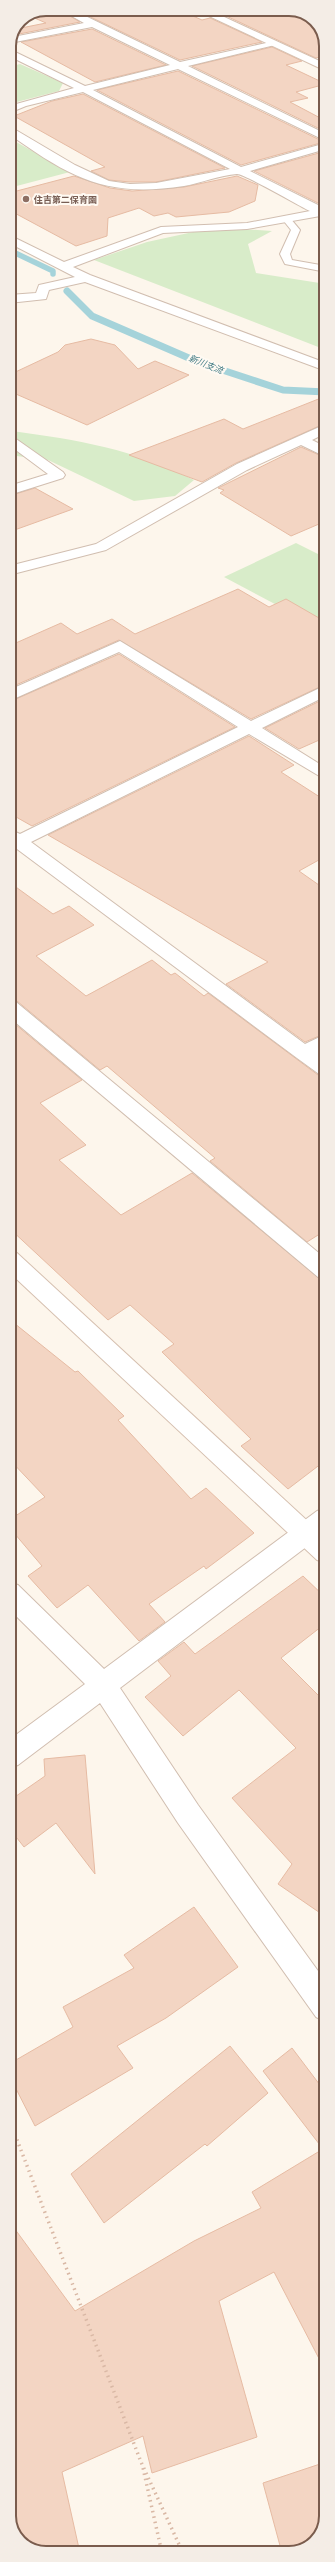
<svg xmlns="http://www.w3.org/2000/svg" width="335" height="2562" viewBox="0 0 335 2562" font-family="Mulish,'Noto Sans JP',sans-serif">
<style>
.green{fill:#d8ecc9}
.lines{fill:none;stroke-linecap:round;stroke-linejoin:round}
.stream-far1{stroke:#a5d3da;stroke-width:5.5}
.stream{stroke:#a5d3da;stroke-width:7}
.building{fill:#f3d5c3;stroke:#e6bba3}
.lane-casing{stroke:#d1beb0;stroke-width:2}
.street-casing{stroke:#d1beb0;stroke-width:2}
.secondary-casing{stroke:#d6c0b0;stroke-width:2}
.path{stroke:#d9b8a5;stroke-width:3.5;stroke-dasharray:1.5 4;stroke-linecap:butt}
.lane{fill:#fff;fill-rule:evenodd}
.street{fill:#fff;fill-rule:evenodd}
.secondary{fill:#fff;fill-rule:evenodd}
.education-dot{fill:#8d6e63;stroke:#fffaf3;stroke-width:1.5}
.labels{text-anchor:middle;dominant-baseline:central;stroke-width:4;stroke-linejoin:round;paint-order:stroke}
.far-education-label{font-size:9px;font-weight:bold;fill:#785e54;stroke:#fffaf3;text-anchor:start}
.far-water-label{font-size:9px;font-style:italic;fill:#437c86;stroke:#fffaf3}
.rim{fill:none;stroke:#7a5c4d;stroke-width:2}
</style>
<rect width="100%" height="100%" fill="#fdf6ec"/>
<path class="green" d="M20,64L63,83L59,91L9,104V67Z
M9,138L70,172L9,188Z
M242,229L272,231L248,244L256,273L326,284V350L94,260L147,242L193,232Z
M12,431C78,440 134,449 194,480L175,496L134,501L48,460L9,455V433Z
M296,543L326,558V631L224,577Z"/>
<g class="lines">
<path class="stream-far1" d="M9,250L53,271V274"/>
<path class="stream" d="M67,291L92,316L198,362L283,390L326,392"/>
</g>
<path class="building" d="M46,9H58L80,22L14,35L16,29L46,23L30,16Z
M74,9H111L116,12L131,9L143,15L177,9L202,20L210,18L262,42L180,60Z
M237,9H293L315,20L326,44V55L316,58L222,14Z
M92,29L166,65L95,82L21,42Z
M272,47L302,61L286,65L326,84L296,92L308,98L290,102L326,121V132L192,66Z
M178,71L324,142L241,165L97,90Z
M83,94L225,168L156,182H130L109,180L91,171L105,167L14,116L52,101Z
M326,151V207L254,171Z
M74,176L110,188L132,191L184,187L237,176L258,185L255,201L229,212L176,217L168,213L154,216L139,208L108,218L107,236L76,246L9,210V193Z
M91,339L115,345L138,369L155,361L189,375L87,425L9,391V375L58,352L65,345Z
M326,396V423L236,463L202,482L129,455L224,419L243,429Z
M301,447L326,458V521L291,536L220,493L224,490L218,488Z
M35,488L73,509L9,532V496Z
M238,589L269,607L286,599L326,622V684L251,719L119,640L9,688V646L61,623L77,634L112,619L135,634Z
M119,654L235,727L32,826L9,813V702Z
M326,698V737L299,749L265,728Z
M249,736L294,765L281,772L326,801V856L299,871L326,890V1033L305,1042L226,984L268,962L48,835Z
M9,882L53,914L69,906L94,925L36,956L86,996L152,960L171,975L175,973L204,996L208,993L318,1075L326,1077V1230L307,1242L210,1161L215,1158L107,1066L100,1070L17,1001L9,1000Z
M9,1019L82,1080L40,1103L86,1145L59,1160L121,1215L192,1173L326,1284V1460L288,1489L241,1446L251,1439L162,1352L174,1344L130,1305L108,1320L9,1228Z
M9,1319L75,1372L78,1371L124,1416L118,1420L191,1499L206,1488L254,1533L206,1569L204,1566L149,1604L165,1622L139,1641L88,1585L57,1608L28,1576L42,1566L9,1527V1520L45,1497L9,1459Z
M303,1576L326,1598V1623L281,1658L326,1703V1917L278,1884L292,1864L232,1798L296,1748L239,1690L183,1736L145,1697L171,1676L158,1661L184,1642L195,1654Z
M85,1755L95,1874L56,1823L24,1847L9,1828V1801L45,1776L44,1759Z
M194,1907L238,1967L166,2018L117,2046L133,2068L35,2126L9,2075V2064L73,2027L63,2007L134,1968L124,1955Z
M230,2046L268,2093L207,2146L205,2144L104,2223L71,2174Z
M292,2048L326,2093V2372L274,2272L219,2301L257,2437L152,2473L143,2436L62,2472L80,2553H42L20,2542L9,2518V2221L75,2311L194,2241L261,2208L252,2192L323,2149L263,2071Z
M326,2462V2516L317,2540L291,2553H282L263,2483Z"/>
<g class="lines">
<g class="lane-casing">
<path id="lane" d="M284,218H290L300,230L290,254L292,260L326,266V272L285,264L280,254L291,230L283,220Z"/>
</g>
<g class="street-casing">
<path id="street" d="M59,9H71L180,62L275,41V45L188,66L326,134V141L178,69L93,90L241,167L326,143V149L250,171L326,209V215L247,229L163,233L73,267L90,275L326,363V371L85,282L49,290L46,299L9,303V295L36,293L39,285L75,277L9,243V235L64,262L161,227L247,223L310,211C299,206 245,174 237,174C220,175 201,183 184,186C106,198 71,178 9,134V126L75,165L109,181L130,184L156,183L230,169L83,92L26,106L9,113V106L74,88L9,56V49L85,86L170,65L92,27L10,43L13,37L84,23Z
M326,424V433L312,440L326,447V457L301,445L247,470L106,550L9,575V566L96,544L237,464Z
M9,434L63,472L65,475L63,478L9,495V486L48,474L9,445Z
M120,641L251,721L326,685V696L262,728L326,768V780L249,734L31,842L305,1044L326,1034V1050L319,1054L326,1059V1076L319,1074L297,1058L17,849L9,851V829L20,834L238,727L119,652L9,701V690Z
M9,1001L16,1002L326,1259V1279L318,1277L9,1017Z
M326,1508V1532L120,1688L198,1805L326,1982V2022L316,2017L178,1823L100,1703L18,1765L9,1768V1740L85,1684L9,1609V1582L18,1585L104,1669L317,1511Z"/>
</g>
<g class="secondary-casing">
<path id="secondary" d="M194,9H207L326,64V71Z
M9,1251L17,1253L326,1538V1563L317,1560L9,1272Z"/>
</g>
<path class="path" d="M9,2119L141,2462L183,2553
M143,2468L162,2553"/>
<use href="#lane" class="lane"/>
<use href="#street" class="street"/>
<use href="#secondary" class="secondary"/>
</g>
<circle class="education-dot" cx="26" cy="199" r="4"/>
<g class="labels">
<g class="far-education-label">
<text x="34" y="199">住吉第二保育園</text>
</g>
<g class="far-water-label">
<text transform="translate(206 364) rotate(22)">新川支流</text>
</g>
</g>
<path d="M0 0H335V2562H0ZM46 16H289A30 30 0 0 1 319 46V2516A30 30 0 0 1 289 2546H46A30 30 0 0 1 16 2516V46A30 30 0 0 1 46 16Z" fill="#f4ede6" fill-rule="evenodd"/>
<path class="rim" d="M46 16H289A30 30 0 0 1 319 46V2516A30 30 0 0 1 289 2546H46A30 30 0 0 1 16 2516V46A30 30 0 0 1 46 16Z"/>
</svg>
